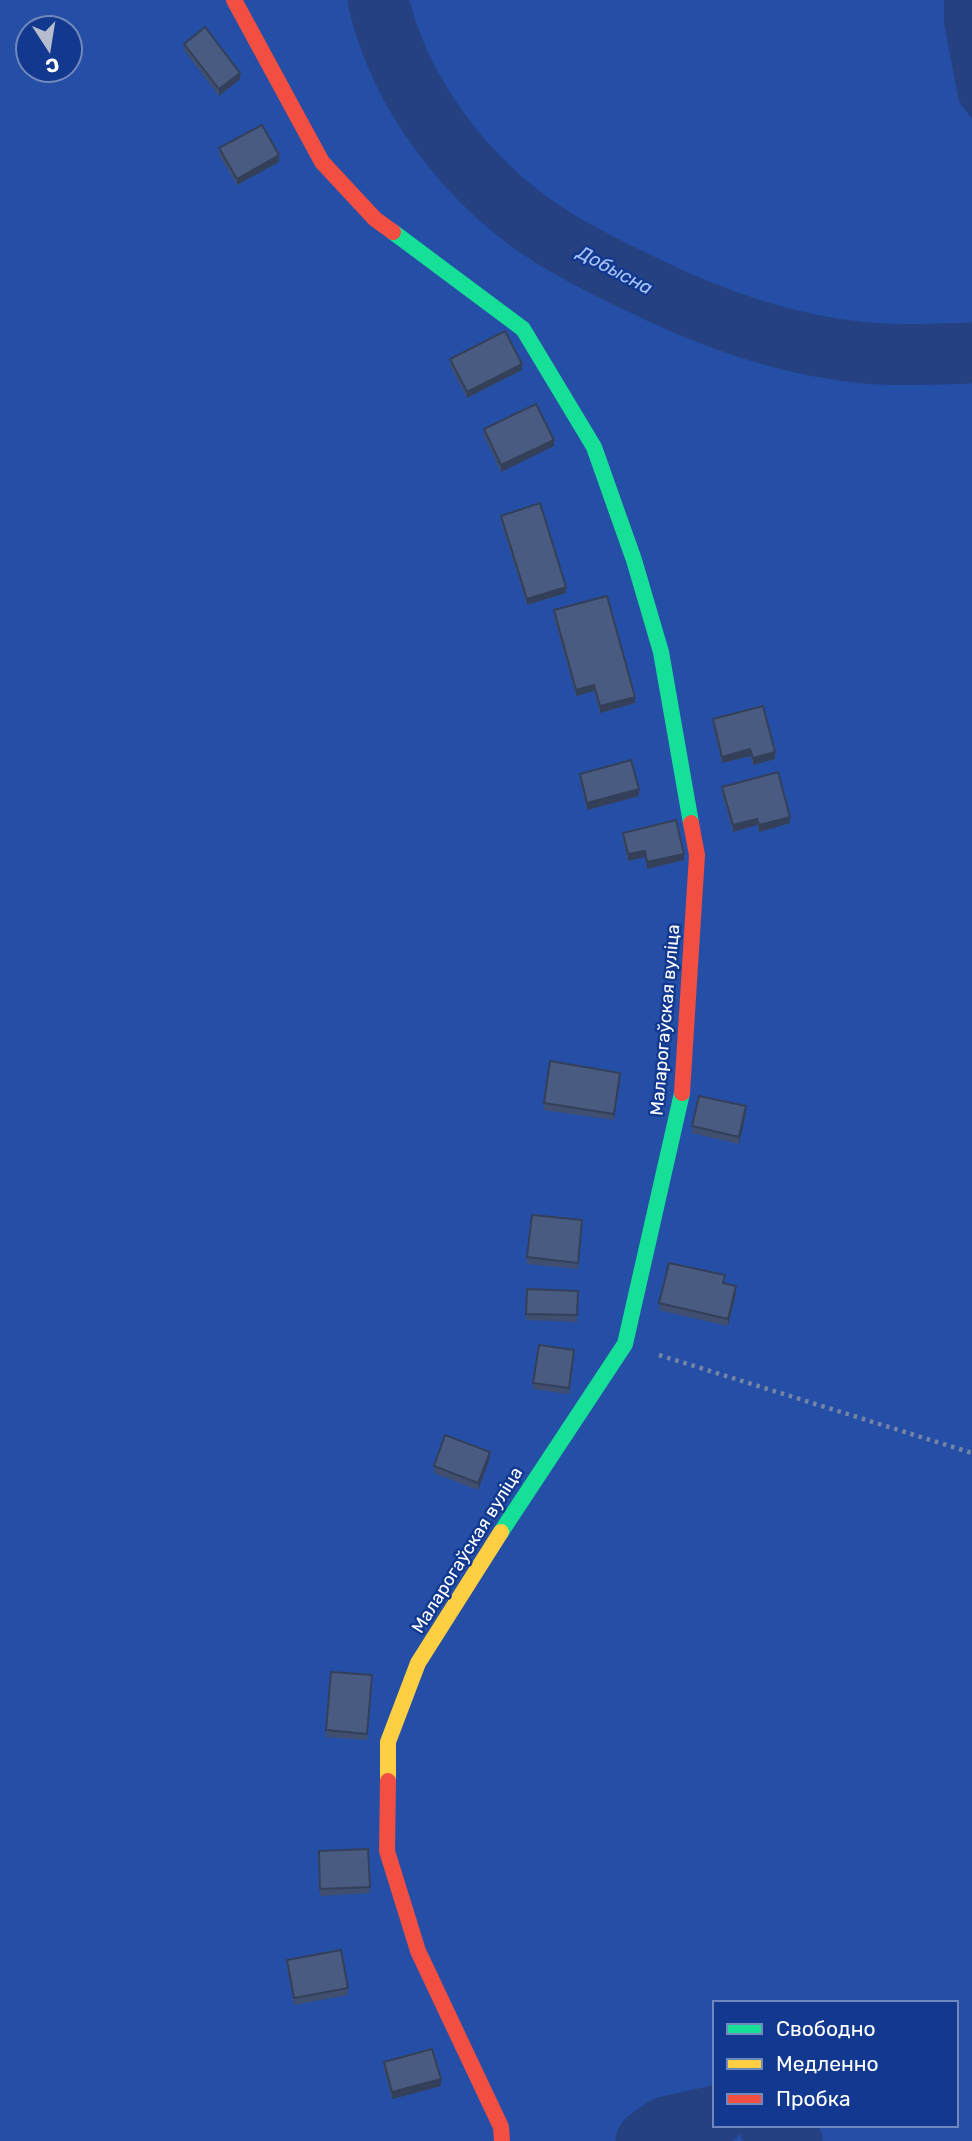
<svg xmlns="http://www.w3.org/2000/svg" width="972" height="2141" viewBox="0 0 972 2141" font-family="Rubik,sans-serif">
<style>
.green{fill:#254fa6;fill-rule:evenodd}
.water{fill:#254181}
.lines{fill:none;stroke-linecap:round;stroke-linejoin:round}
.river{stroke:#254181;stroke-width:61}
.path{stroke:#7685a6;stroke-width:4.5;stroke-dasharray:3.5 5;stroke-linecap:butt}
.fast{stroke:#16e098;stroke-width:16}
.slow{stroke:#ffcf43;stroke-width:16}
.jam{stroke:#f24e42;stroke-width:16}
.wall{fill:#404e6f}
.shaded-wall{fill:#34405a}
.building{fill:#4a5b81;stroke:#34405a;stroke-width:2}
.labels{text-anchor:middle;dominant-baseline:central;stroke-width:5;stroke-linejoin:round;paint-order:stroke}
.street-label{font-size:18px;fill:#fff;stroke:#12398f}
.water-label{font-size:19px;font-style:italic;fill:#a9c3f9;stroke:#12398f}
</style>
<rect width="100%" height="100%" fill="#2f4472"/>
<path class="green" d="M0,0H972V2141H0ZM28,28H70V70H28ZM715,2003H956V2125H715Z"/>
<path class="water" d="M944,0H972V119L959,102L944,24Z"/>
<g class="lines">
<path class="river" d="M378,0C400,95 468,183 549,235C579,254 611,270 643,285C712,319 788,346 866,353C901,356 937,354 972,353
M769,2125L792,2141
M646,2141L665,2127L715,2116"/>
<path class="path" d="M659,1355L972,1453"/>
<path class="fast" d="M393,232L523,329L594,447L634,560L661,652L691,823
M501,1532L625,1344L682,1093"/>
<path class="slow" d="M388,1781V1742L418,1663L501,1532"/>
<path class="jam" d="M234,0L322,162L375,219L393,232
M682,1093L697,855L691,823
M388,1781L387,1851L418,1951L501,2127L502,2141"/>
</g>
<path class="wall" d="M184,44L240,79L219,96L184,50Z
M219,148L279,162L237,185L219,155Z
M450,359L522,370L467,398L450,366Z
M484,429L554,446L501,472L484,436Z
M501,516L566,593L527,605L501,522Z
M554,610L635,703L600,713L594,691L576,696L554,617Z
M713,719L775,759L753,765L750,756L722,763L713,726Z
M580,774L639,796L587,810L580,781Z
M722,787L790,823L759,832L757,825L733,832L722,794Z
M623,833L684,860L647,869L645,857L628,861L623,840Z
M620,1079L614,1120L544,1110V1103Z
M746,1113L739,1144L692,1133V1126Z
M582,1227L578,1269L527,1264V1257Z
M724,1283L736,1293L728,1326L659,1310V1303Z
M527,1289L578,1291L577,1322L526,1320Z
M574,1357L569,1394L533,1389V1383Z
M490,1458L478,1490L434,1473V1466Z
M372,1682L367,1740L326,1737V1730Z
M368,1849L370,1893L320,1896L319,1851Z
M287,1960L348,1988V1995L294,2005L287,1966Z
M384,2062L441,2086L392,2099L384,2069Z"/>
<path class="shaded-wall" d="M240,73V79L219,96V89Z
M279,155V162L237,185V179Z
M522,364V370L467,398V392Z
M554,440V446L501,472V465Z
M566,587V593L527,605V599Z
M594,685V691L576,696V690Z
M635,697V703L600,713V706Z
M750,749V756L722,763V757Z
M775,752V759L753,765V758Z
M639,789V796L587,810V803Z
M790,817V823L759,832V825Z
M757,819V825L733,832V825Z
M645,851V857L628,861V854Z
M684,854V860L647,869V862Z
M620,1073V1079L614,1120V1114Z
M746,1106V1113L739,1144V1137Z
M736,1286V1293L728,1326V1319Z
M574,1350V1357L569,1394V1388Z
M490,1452V1458L478,1490V1483Z
M441,2079V2086L392,2099V2092Z"/>
<path class="building" d="M205,27L240,73L219,89L184,44Z
M262,125L279,155L237,179L219,148Z
M505,331L522,364L467,392L450,359Z
M536,404L554,440L501,465L484,429Z
M540,503L566,587L527,599L501,516Z
M607,596L635,697L600,706L594,685L576,690L554,610Z
M763,706L775,752L753,758L750,749L722,757L713,719Z
M631,760L639,789L587,803L580,774Z
M778,772L790,817L759,825L757,819L733,825L722,787Z
M676,820L684,854L647,862L645,851L628,854L623,833Z
M550,1061L620,1073L614,1114L544,1103Z
M699,1096L746,1106L739,1137L692,1126Z
M532,1215L582,1220L578,1263L527,1257Z
M669,1263L725,1275L723,1283L736,1286L728,1319L659,1303Z
M527,1289L578,1291L577,1315L526,1314Z
M539,1345L574,1350L569,1388L533,1383Z
M445,1435L490,1452L478,1483L434,1466Z
M331,1672L372,1675L367,1734L326,1730Z
M368,1849L370,1887L320,1889L319,1851Z
M341,1950L348,1988L294,1998L287,1960Z
M432,2049L441,2079L392,2092L384,2062Z"/>
<g class="labels">
<g class="street-label">
<text transform="translate(665 1020) rotate(-85)">Маларогаўская вуліца</text>
<text transform="translate(467 1550) rotate(-58)">Маларогаўская вуліца</text>
</g>
<g class="water-label">
<text transform="translate(615 270) rotate(28)">Добысна</text>
</g>
</g>
<rect x="713" y="2001" width="245" height="126" fill="#12398f" stroke="#7188bc" stroke-width="2"/>
<rect x="727" y="2024" width="35" height="10" fill="#16e098" stroke="#7188bc" stroke-width="2"/>
<text x="776" y="2036" font-size="21" fill="#ffffff">Свободно</text>
<rect x="727" y="2059" width="35" height="10" fill="#ffcf43" stroke="#7188bc" stroke-width="2"/>
<text x="776" y="2071" font-size="21" fill="#ffffff">Медленно</text>
<rect x="727" y="2094" width="35" height="10" fill="#f24e42" stroke="#7188bc" stroke-width="2"/>
<text x="776" y="2106" font-size="21" fill="#ffffff">Пробка</text>
<g transform="translate(49 49) rotate(168)"><circle r="33" fill="#12398f" stroke="#7188bc" stroke-width="2"/>
<path d="M0-5L12 26L0 18L-12 26Z" fill="#b6bece"/>
<text y="-10" font-size="19" font-weight="bold" text-anchor="middle" fill="#ffffff">С</text>
</g>
</svg>
